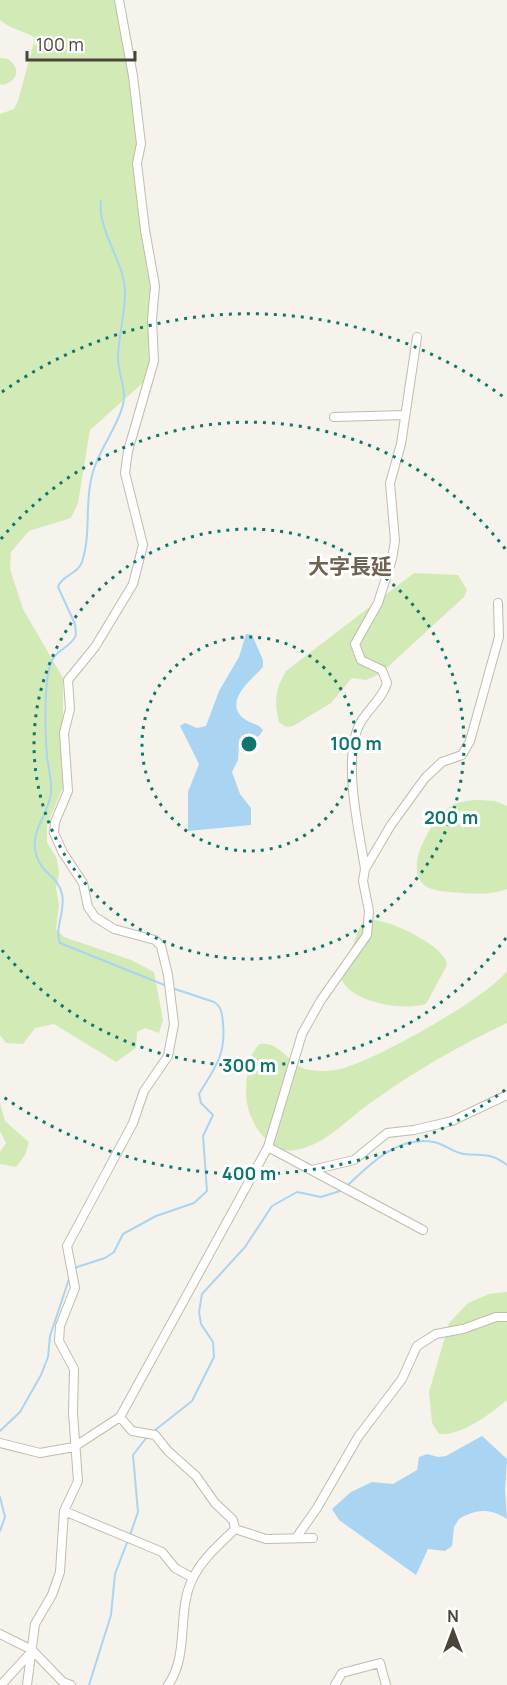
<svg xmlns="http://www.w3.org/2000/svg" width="507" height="1685" viewBox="0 0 507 1685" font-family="Manrope,'Noto Sans JP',sans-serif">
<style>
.green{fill:#d2eab5}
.water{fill:#a9d4f2}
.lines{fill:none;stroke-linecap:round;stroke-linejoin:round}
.stream{stroke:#a9d4f2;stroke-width:2}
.minor-casing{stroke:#c2bbae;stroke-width:10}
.minor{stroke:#fff;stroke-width:8}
.ring{fill:none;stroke:#0f766e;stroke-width:3;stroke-dasharray:3 6}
.labels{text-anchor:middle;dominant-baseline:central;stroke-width:6;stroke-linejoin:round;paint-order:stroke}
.quarter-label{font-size:21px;font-weight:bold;fill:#6e6250;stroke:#fff}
.centre{fill:#0f766e;stroke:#fff;stroke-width:3}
.ring-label{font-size:18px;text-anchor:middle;font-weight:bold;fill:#0f766e;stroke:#fff;stroke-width:6;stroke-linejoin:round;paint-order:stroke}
</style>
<rect width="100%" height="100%" fill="#f6f3ec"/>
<path class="green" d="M0,0H116L130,74L152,287L151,360L145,381L90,430L78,503L71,518L29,531L11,552L10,569L23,609L63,678V787L47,825V842L57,859L59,874L56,888L59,905L56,929L64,937L131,960L154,972L163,1020L159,1033L145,1028L137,1032L136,1048L116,1062L54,1024L35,1028L23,1044L6,1043L0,1035V114L14,109L18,101L35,38C23,30 10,29 0,20Z
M0,58L8,59C22,69 17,81 3,85L0,84Z
M414,573L458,575L467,590L464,597L380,674L366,680L352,678L331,703L293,726L286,727L279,722C274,702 275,689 286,671Z
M477,800L495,801L507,806V889C492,895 477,894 462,893C450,892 430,892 422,883C405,864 433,818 450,807C458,801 467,801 477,800Z
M374,920C391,921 446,946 447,965L426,1004C404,1011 350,1003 341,978L360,926Z
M507,971V1023C460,1045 415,1071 373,1101C349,1117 326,1145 296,1150C267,1155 245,1117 246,1091C247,1076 247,1055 260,1044C282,1041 290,1068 310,1070C322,1072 336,1071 347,1067C382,1056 485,999 507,971Z
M0,1103L5,1121L29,1142L25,1155L16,1167L0,1164V1152L6,1143L0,1131Z
M507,1292V1400C490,1414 462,1436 439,1434L432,1423L429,1392L449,1323L468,1303L489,1294Z"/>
<path class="water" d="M246,634L252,635L263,660V667C253,679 223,700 243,718C250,724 258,723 263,730L259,736L239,743L238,760L232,772L240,794L251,808V825L188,831V792L199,764L180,726L185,723L197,728L206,726L219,691L239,657Z
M482,1436L507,1459L505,1490L507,1519C490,1508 476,1509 459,1519L454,1527L452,1546L445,1551L428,1549L416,1575L339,1520L332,1509L351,1492L372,1482L393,1484L417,1470L419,1457L427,1454L438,1457L446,1456Z"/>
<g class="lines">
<path class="stream" d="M101,201C97,230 125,263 125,292C125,314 119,334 118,356C117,373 127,387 123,405C116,431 96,453 91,480C85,507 91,535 82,562C78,574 62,575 58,587L75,624L76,635C71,648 54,650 50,665C44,685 45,734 47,756C48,768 52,779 51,792C50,812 32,828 35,849C39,875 57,873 62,894C66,910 54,929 60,943L167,986
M347,1186C370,1164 398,1135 434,1142C445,1144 453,1153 464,1154C484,1156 489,1152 507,1165
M74,1268L105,1258L114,1252L123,1234L156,1216L194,1203L207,1191L203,1136L213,1115L201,1103L199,1094C215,1067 226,1056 223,1023C222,1014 222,1007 214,1002L172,988
M0,1431L20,1412L41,1375L48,1357L50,1336L70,1276
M154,1431L192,1401L214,1357L213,1342L201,1324L199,1312L202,1294L245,1247L272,1206L297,1192L321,1197L343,1190
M0,1497L5,1517L0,1531
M130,1535L138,1512L133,1455L147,1437
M89,1685L111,1615L115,1574L128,1540"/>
<g class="minor-casing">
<path id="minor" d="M334,417L404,415
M365,869C359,830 344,768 357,730C363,712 382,701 387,683L382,670L361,660L355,644L378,603L392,559L395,541L390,483L401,444L417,337
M268,1147L423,1230
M312,1170L354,1160L387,1133L414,1130L452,1121L507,1095
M120,1417L132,1431L155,1435L168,1451L196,1476L215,1503L233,1520L235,1529
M0,1443L40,1453L74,1447L120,1417L268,1147L302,1034L321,1000L367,935L369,911L363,881L365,869L391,825L425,778L442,762L462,755L470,741L499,637L498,603
M64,1511L162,1552L175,1568L193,1578
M235,1529L266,1539L313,1538
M296,1538L317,1508L358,1437L402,1379L417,1346L436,1334L463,1329L496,1317H507
M0,1634L32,1650L63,1682L71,1685
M1,1685L32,1651
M27,1685L35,1624L52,1595L60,1572L64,1511L78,1481L73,1413L74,1369L59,1341L60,1326L75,1288L67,1246L133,1123L144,1091L168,1056L174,1024L168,975L161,946L155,940L114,929L95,917L88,907L83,883L63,853L54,833L55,822L68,791L64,733L70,709L68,680L95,647L133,584L143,545L125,473L128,451L154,361L152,319L155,286L145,230L137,163L141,144L133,76L119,0
M168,1685C190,1655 176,1610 193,1578C202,1559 220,1544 235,1529
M335,1685L342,1673L380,1663L386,1685"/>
</g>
<use href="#minor" class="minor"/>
</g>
<g class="ring">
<circle cx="249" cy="744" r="107"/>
<circle cx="249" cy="744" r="215"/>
<path d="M506 938A322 322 0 0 1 1 949M1 539A322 322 0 0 1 506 550"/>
<path d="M505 1090A430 430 0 0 1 2 1096M2 392A430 430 0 0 1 505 398"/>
</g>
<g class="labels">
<g class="quarter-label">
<text x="350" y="566">大字長延</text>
</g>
</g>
<circle cx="249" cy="744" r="9" class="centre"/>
<g class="ring-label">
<text x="356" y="750">100 m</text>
<text x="451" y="824">200 m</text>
<text x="249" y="1072">300 m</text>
<text x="249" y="1180">400 m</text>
</g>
<g transform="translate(453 1631)" stroke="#ffffff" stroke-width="4.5" paint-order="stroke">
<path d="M0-4.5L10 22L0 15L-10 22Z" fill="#4b4439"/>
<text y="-9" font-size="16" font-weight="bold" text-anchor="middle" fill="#4b4439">N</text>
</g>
<path d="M27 51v9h108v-9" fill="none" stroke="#4b4439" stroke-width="3"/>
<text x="36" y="51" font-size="18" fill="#4b4439" stroke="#ffffff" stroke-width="4.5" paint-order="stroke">100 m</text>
</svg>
